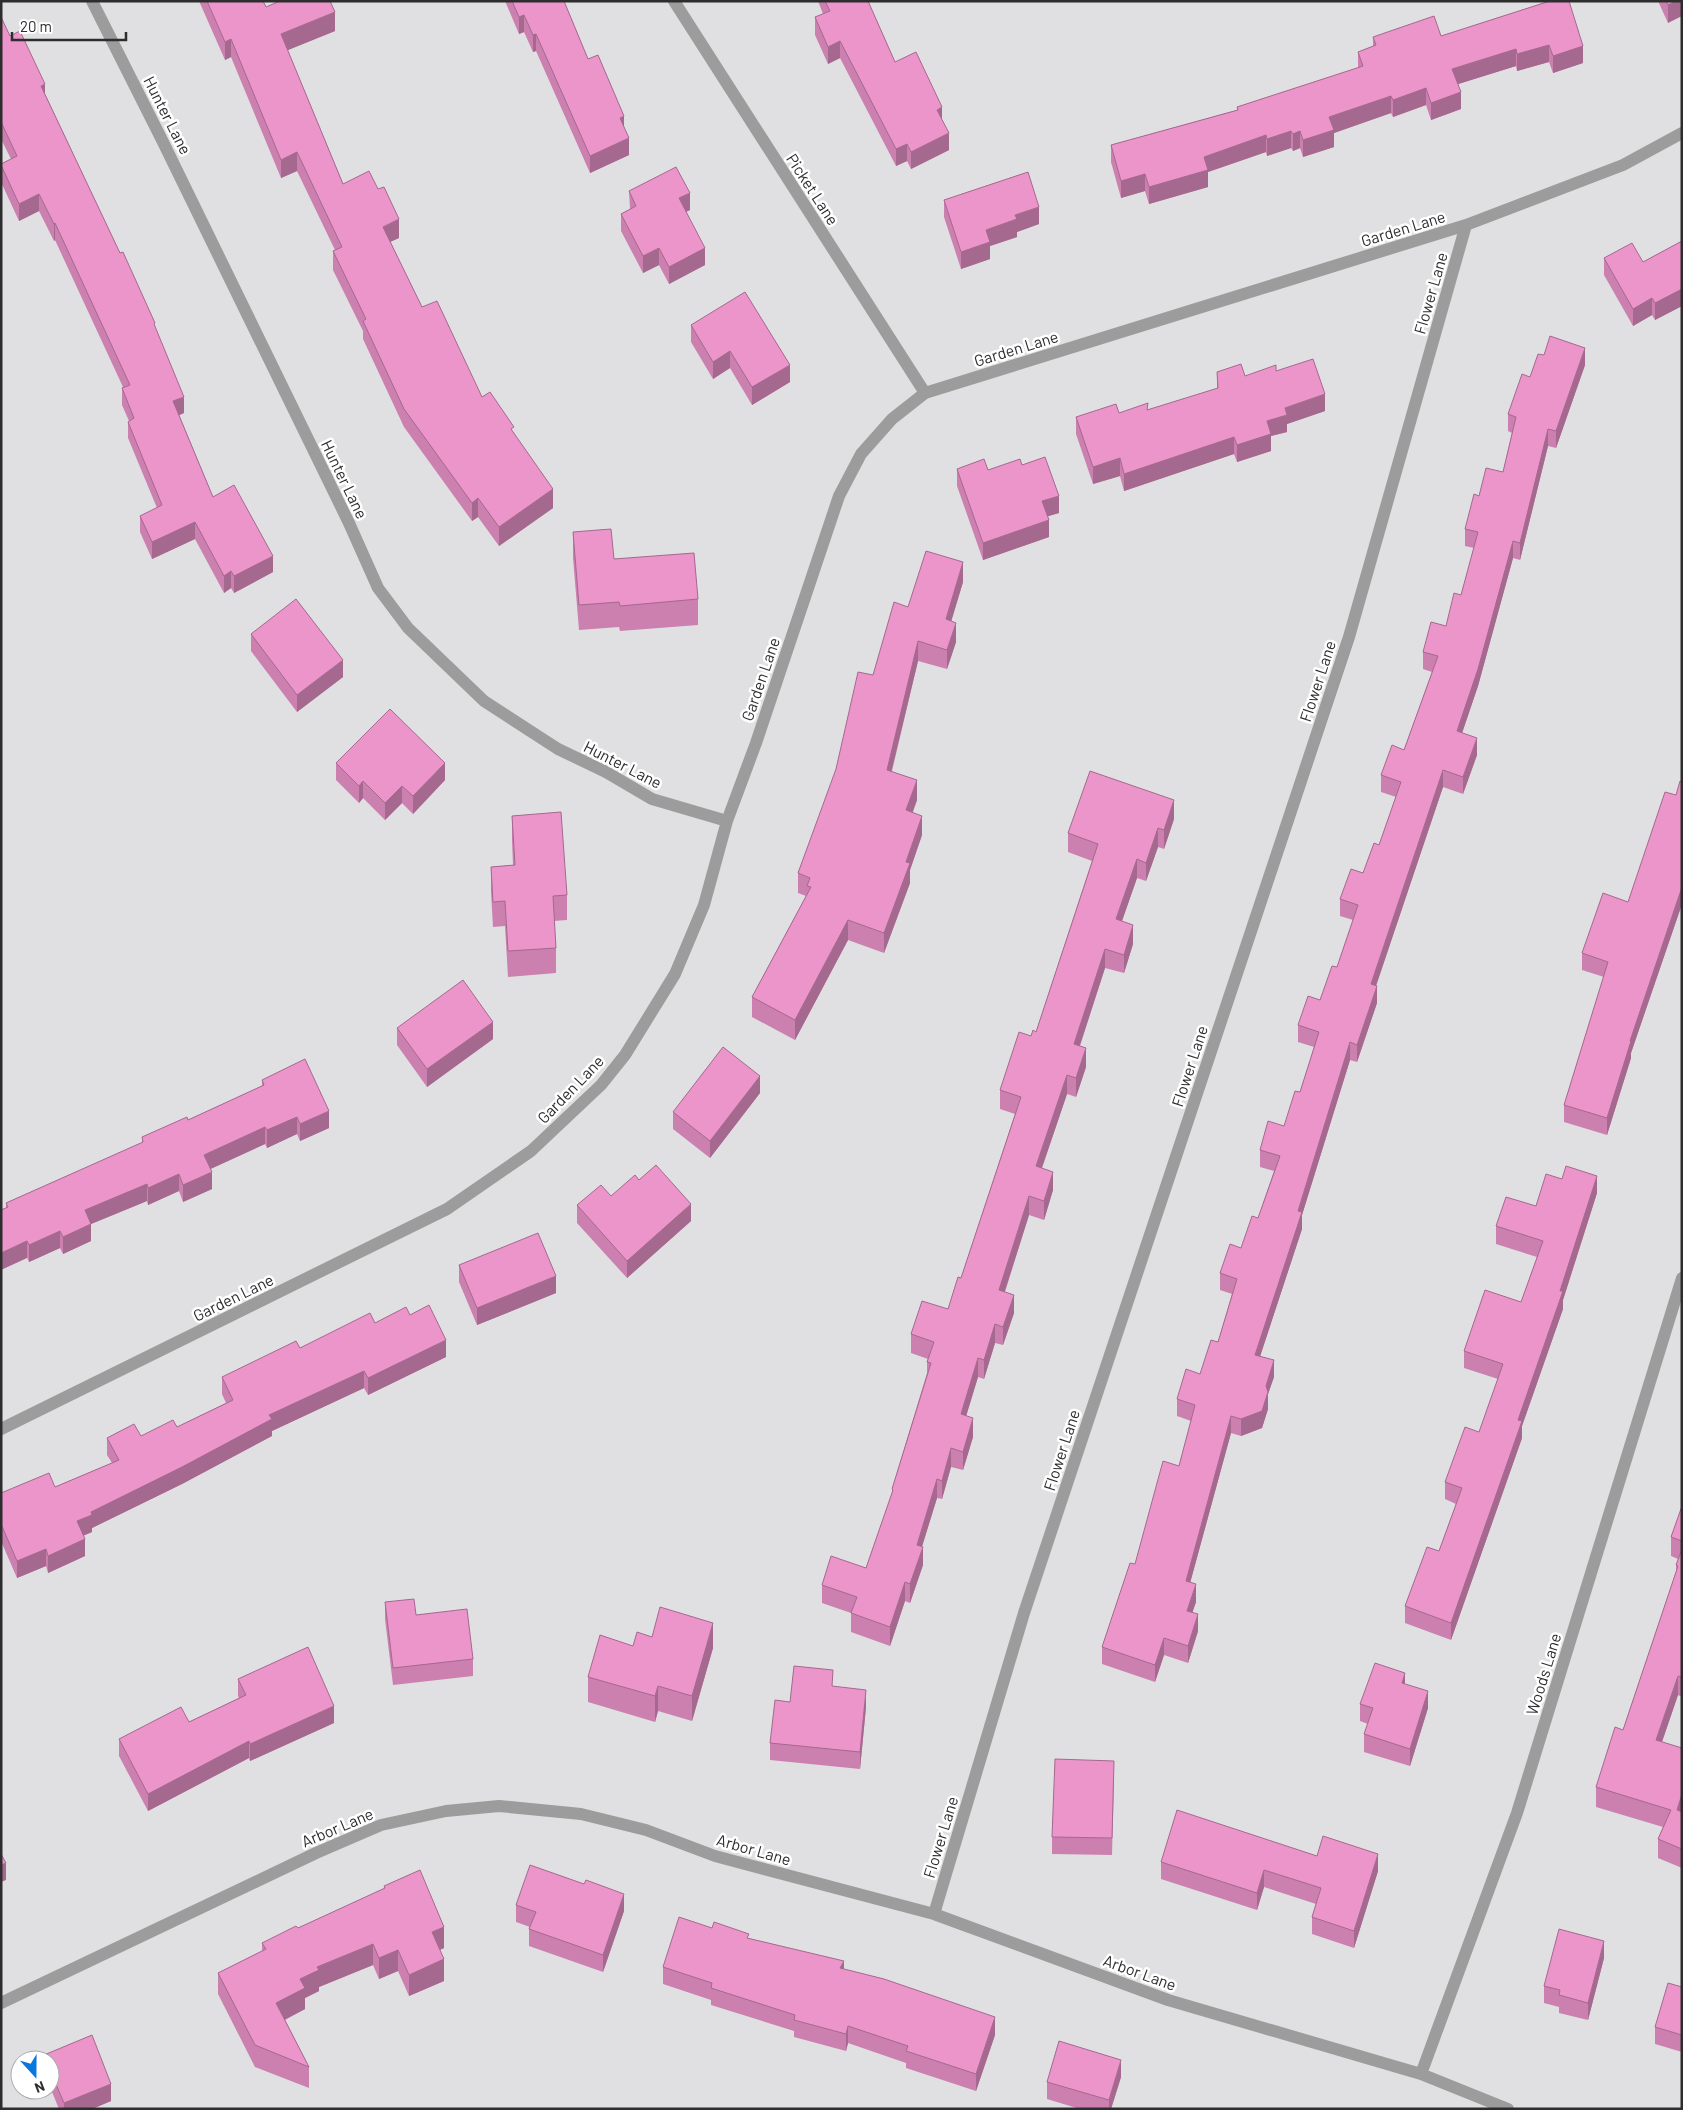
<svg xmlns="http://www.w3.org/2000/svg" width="1683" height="2110" viewBox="0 0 1683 2110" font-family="Barlow,sans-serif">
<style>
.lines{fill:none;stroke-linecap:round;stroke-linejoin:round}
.minor{stroke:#9d9c9c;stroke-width:12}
.wall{fill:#cb80af}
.shaded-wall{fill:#a5688e}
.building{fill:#ec95cb;stroke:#a5688e}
.labels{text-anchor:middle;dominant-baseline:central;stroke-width:5;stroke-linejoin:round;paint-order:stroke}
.street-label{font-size:16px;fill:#2d2d2e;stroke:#fff}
</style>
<rect width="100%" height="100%" fill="#e0e0e2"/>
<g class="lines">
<path class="minor" d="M92,1L164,144L349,523L378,588L408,628L484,701L558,749L606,772L652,799L727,821
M674,1L925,393
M1,1429L447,1209L531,1151L601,1085L625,1055L675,974L704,905L727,821L756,743L839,496L861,454L892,419L925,393L1466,225L1623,165L1682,133
M934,1914L1024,1613L1349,637L1466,225
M1,2003L316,1853L381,1825L446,1811L499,1806L581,1814L646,1830L715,1856L934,1914L1168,2000L1421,2074L1508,2109
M1421,2074L1517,1813L1682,1278"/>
</g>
<path class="wall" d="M199,1H263L266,7L335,31L287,50L343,184L399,238L390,242L422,307L482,397L514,433L553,508L499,546L478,517L472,521L404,427L363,339V331L333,270V251L335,250L297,171L281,178L231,57L225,60Z
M505,1H564L588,59L624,127L629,155L590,173L536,51L533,52L524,32L519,34Z
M818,1H868L895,62L942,120L949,150L911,169L907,161L896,166L840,58L828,64L815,35V17L823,14Z
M1550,1L1583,63L1553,73L1549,62L1517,71L1516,66L1458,84L1461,109L1431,120L1426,105L1393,117L1391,113L1334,133V147L1303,157L1300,148L1293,151L1291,148L1267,156L1266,152L1208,172V187L1149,204L1145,191L1121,198L1111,162V145L1237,110V107L1358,68V52L1373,46V37L1441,36Z
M1658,1H1682L1668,23Z
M1,17L10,36L45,94L155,328L184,413L179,415L213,497L273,572L234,593L231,588L224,593L195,539L152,559L140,532V516L157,508L128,438V422L129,421L122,405V388L123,387L55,240L54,241L39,211L19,221L1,182V164L11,159L1,139Z
M629,191L690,210L686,212L705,265L669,284L659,265L643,273L621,231V214L630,209Z
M944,200L1039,224L1017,232V237L990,246V259L961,269L944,217Z
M1682,241V306L1655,320L1652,315L1633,326L1604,275V258L1643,262Z
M691,325L790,382L752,405L730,368L713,379L691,342Z
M1544,355L1585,365L1556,448L1548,446L1520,560L1513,558L1478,686L1462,733L1477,755L1463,794L1443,787L1376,985L1377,1003L1357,1062L1350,1060L1302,1215V1229L1260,1356L1274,1377L1268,1394V1409L1262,1428L1241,1436L1231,1433L1190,1583L1196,1602L1192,1613L1198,1631L1188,1663L1164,1655L1155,1682L1102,1664V1647L1135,1564L1179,1466L1191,1421L1177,1416V1399L1200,1374L1218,1342L1232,1294L1220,1290V1273L1241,1248L1258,1218L1274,1171L1260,1167V1150L1284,1126L1300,1092L1314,1047L1298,1042V1025L1320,1000L1337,967L1353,920L1340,916V899L1363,873L1379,845L1396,797L1381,792V775L1404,750L1432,672L1423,669V652L1446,626L1461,595L1474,548L1465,546V529L1479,496L1503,472L1512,433L1508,431V414Z
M1276,371L1325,411L1287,424V432L1271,436V451L1237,462L1234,454L1124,491L1120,476L1093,484L1076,434V417L1148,410L1217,389V372L1245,376Z
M1022,465L1059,513L1048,516L1049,537L983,560L957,486V469L988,470Z
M573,532L614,559L698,599V625L620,631L619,627L579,630L573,558Z
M963,582L951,621L956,642L947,669L918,661L892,771L917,800L913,812L922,835L910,870V883L884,953L848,940L795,1040L752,1017V997L806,896L798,893V873L873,675L908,607Z
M251,634L343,677L297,712L251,651Z
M336,763L445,780L413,814L402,803L385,820L363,798L359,803L336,780Z
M1682,782V904L1631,1053V1058L1607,1135L1564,1122V1105L1604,977L1582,970V953L1628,902Z
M512,816L567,895V920L554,921L556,948V973L508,977L505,926L493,927L491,892V867L513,865L512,841Z
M1174,819L1164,849L1158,847L1146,881L1137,878L1122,921L1133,944L1124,973L1105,968L1080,1046L1086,1067L1076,1097L1067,1094L1042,1168L1053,1190L1044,1220L1029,1215L1005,1292L1014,1313L1003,1345L995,1343L984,1379L978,1377L966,1416L973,1437L963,1470L951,1467L942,1499L937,1498L922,1546L923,1565L910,1603L905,1601L890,1646L851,1632V1613L822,1603V1585L866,1568L892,1494V1489L927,1373V1362L928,1359L911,1353V1334L948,1309L961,1278L1015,1114L1000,1109V1090L1031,1036L1036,1032L1092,861L1068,852V833Z
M397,1028L493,1039L427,1087L397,1045Z
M262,1080L329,1128L300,1141L297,1134L267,1148L265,1144L210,1169L212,1189L183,1202L179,1191L148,1205L147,1201L91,1224V1241L63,1254L60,1248L29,1262L6,1208V1203L142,1143V1137L188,1120L262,1086Z
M760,1093L710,1158L673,1129V1112Z
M639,1180L691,1221L627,1278L577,1223V1205L611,1196Z
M1597,1193L1563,1300V1309L1522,1426V1438L1451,1640L1405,1623V1606L1439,1551L1456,1504L1445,1499V1482L1479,1432L1498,1379L1464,1368V1351L1521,1302L1537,1257L1496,1244V1226L1536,1206Z
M459,1265L556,1293L477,1325L459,1282Z
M410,1315L446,1357L368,1395L364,1388L272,1431V1436L182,1484L92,1528V1532L83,1536L85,1556L48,1573L46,1566L17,1578L1,1541V1493L55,1487L112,1463L107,1455V1438L141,1436L177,1427L226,1403L222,1394V1377L300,1348L375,1323Z
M1682,1506V1697L1678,1695L1662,1742L1682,1748V1868L1658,1858V1839L1663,1827L1596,1807V1787L1623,1730L1676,1572V1565L1678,1559L1671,1556V1537Z
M385,1602L416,1615L473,1659V1676L393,1685L385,1619Z
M652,1637L713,1648L692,1721L658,1711L655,1722L588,1702V1677L633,1646Z
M238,1679L334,1723L250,1761L249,1758L148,1811L119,1756V1739L189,1722L239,1698L238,1696Z
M1405,1684L1428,1708L1410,1766L1364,1752V1734L1368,1724L1360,1721V1704Z
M833,1686L866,1707L860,1769L770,1760V1743L790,1702Z
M1114,1778L1112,1855L1052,1854V1837Z
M1317,1856L1378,1871L1354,1948L1312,1934V1917L1316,1904L1264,1887L1257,1910L1161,1879V1862Z
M384,1886L444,1948L440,1950L444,1981L409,1996L398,1971L379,1979L373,1965L319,1987V1991L305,1998V2009L285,2020L309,2067V2088L255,2067L218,1994V1973L262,1951V1943L298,1928L384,1889Z
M516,1905L624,1911L603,1972L529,1946V1929L530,1927L516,1922Z
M712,1928L844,1970L995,2035L976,2091L906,2068V2063L848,2043L846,2051L794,2037V2031L711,2005V2000L663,1984V1967Z
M1604,1958L1588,2020L1559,2013V2007L1544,2003V1986Z
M1682,1987V2052L1655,2044V2027Z
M44,2055L111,2101L92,2109H59L50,2087V2060H44Z
M1121,2077L1111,2109H1080L1047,2099V2082Z"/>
<path class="shaded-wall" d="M1676,1H1682V16L1668,23V5Z
M335,12V31L281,53V34Z
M524,15V32L519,34V17Z
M536,34V51L533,52V35Z
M231,39V57L225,60V42Z
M840,41V58L828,64V47Z
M1549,45V62L1517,71V54Z
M1583,46V63L1553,73V56Z
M1516,49V66L1452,86V69Z
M45,84V101L41,86Z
M1426,88V105L1393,117V100Z
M1461,92V109L1431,120V103Z
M1391,96V113L1334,133V147L1303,157V140L1329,117Z
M942,107V124L937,110Z
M624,116V133L620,118Z
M1291,131V148L1267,156V139Z
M1300,131V148L1293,151V134Z
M949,133V150L911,169V152Z
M1266,135V152L1208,172V187L1149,204V187L1204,157Z
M629,138V155L590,173V156Z
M907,144V161L896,166V149Z
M297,152V171L281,178V160Z
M1145,174V191L1121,198V181Z
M690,193V210L679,215V198Z
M39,194V211L19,221V204Z
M1039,207V224L1017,232V237L990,246V259L961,269V252L986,230L1015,215Z
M399,219V238L383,245V227Z
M55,223V240L54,241V224Z
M659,248V265L643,273V256Z
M705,248V265L669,284V267Z
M1682,289V306L1655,320V303Z
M1652,298V315L1633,326V309Z
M1585,348V365L1556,448V431Z
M730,351V368L713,379V362Z
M790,365V382L752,405V387Z
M1325,394V411L1287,424V432L1271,436V451L1237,462V445L1267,421L1285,408Z
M184,397V413L173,418V401Z
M1548,429V446L1520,560V543Z
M1234,437V454L1124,491V474Z
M1120,458V476L1093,484V467Z
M553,489V508L499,546V527Z
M1059,496V513L1042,518V501Z
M478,498V517L472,521V503Z
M1049,520V537L983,560V543Z
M195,522V539L152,559V542Z
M1513,541V558L1478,686L1457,748V731Z
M273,556V572L234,593V576Z
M963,562V582L946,639V619Z
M231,571V588L224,593V576Z
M956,623V642L947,669V650Z
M918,641V661L887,789V770Z
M343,660V677L297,712V695Z
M1477,738V755L1463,794V777Z
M445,763V780L413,814V796Z
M1443,770V787L1371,1001V984Z
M917,780V800L906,829V810Z
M363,781V798L359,803V786Z
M402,786V803L385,820V803Z
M1174,800V819L1164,849V830Z
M922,816V835L910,870V883L884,953V933L906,862Z
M1158,828V847L1146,881V863Z
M1137,859V878L1116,938V919Z
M1682,887V904L1631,1053V1058L1607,1135V1118L1630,1041Z
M848,920V940L795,1040V1020Z
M1133,925V944L1124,973V955Z
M1105,949V968L1074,1063V1044Z
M1377,986V1003L1357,1062V1045Z
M493,1022V1039L427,1087V1069Z
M1350,1042V1060L1302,1215V1229L1255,1372V1355L1298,1211Z
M1086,1048V1067L1076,1097V1078Z
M1067,1075V1094L1036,1185V1166Z
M760,1076V1093L710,1158V1141Z
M329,1111V1128L300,1141V1124Z
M297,1117V1134L267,1148V1130Z
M265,1127V1144L204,1172V1155Z
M212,1172V1189L183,1202V1185Z
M1053,1172V1190L1044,1220V1201Z
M179,1174V1191L148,1205V1188Z
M1597,1176V1193L1563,1300V1309L1522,1426V1438L1451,1640V1623Z
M147,1184V1201L91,1224V1241L63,1254V1237L85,1210Z
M1029,1196V1215L999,1309V1290Z
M691,1204V1221L627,1278V1261Z
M60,1231V1248L29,1262V1245Z
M27,1241V1258L1,1270V1253Z
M556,1276V1293L477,1325V1308Z
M1014,1295V1313L1003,1345V1327Z
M995,1324V1343L984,1379V1360Z
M446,1340V1357L368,1395V1378Z
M978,1358V1377L961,1433V1414Z
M1274,1360V1377L1268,1394V1409L1262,1428L1241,1436V1419L1266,1386Z
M364,1371V1388L272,1431V1436L182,1484L92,1528V1532L77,1538V1521L91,1512L269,1415Z
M1231,1416V1433L1186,1598V1581Z
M973,1418V1437L963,1470V1452Z
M951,1448V1467L942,1499V1481Z
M937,1479V1498L917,1563V1545Z
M85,1539V1556L48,1573V1556Z
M923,1547V1565L910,1603V1584Z
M46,1549V1566L17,1578V1561Z
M905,1582V1601L890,1646V1627Z
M1196,1584V1602L1187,1628V1611Z
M1198,1614V1631L1188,1663V1646Z
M713,1623V1648L692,1721V1696Z
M1164,1638V1655L1155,1682V1665Z
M1405,1673V1690L1402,1683Z
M1678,1676V1695L1656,1759V1740Z
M658,1686V1711L655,1722V1696Z
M866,1690V1707L860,1769V1752Z
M1428,1691V1708L1410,1766V1749Z
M334,1706V1723L250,1761V1744Z
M249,1741V1758L148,1811V1794Z
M1682,1794V1813L1677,1810Z
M1378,1854V1871L1354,1948V1931Z
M6,1863V1880L1,1882V1865Z
M1264,1870V1887L1257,1910V1893Z
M624,1894V1911L603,1972V1955Z
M444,1927V1948L432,1953V1932Z
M1604,1941V1958L1588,2020V2003Z
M373,1944V1965L319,1987V1991L305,1998V2009L276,2024V2003L300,1979L317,1967Z
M398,1950V1971L379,1979V1958Z
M444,1959V1981L409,1996V1975Z
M844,1961V1978L840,1968Z
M995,2017V2035L976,2091V2074Z
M848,2026V2043L846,2051V2034Z
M1121,2060V2077L1111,2109H1109V2100Z
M111,2084V2101L92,2109H64V2103Z"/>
<path class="building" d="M207,1H263L266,7L280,1H330L335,12L281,34L343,184L369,171L378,189L384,187L399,219L383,227L422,307L437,301L482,397L490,392L514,427L511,429L553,489L499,527L478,498L472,503L404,409L363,321L366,319L333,251L342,247L297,152L281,160L231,39L225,42Z
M512,1H564L588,59L598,55L624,116L620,118L629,138L590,156L536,34L533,35L524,15L519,17Z
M825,1H868L895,62L916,52L942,107L937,110L949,133L911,152L907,144L896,149L840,41L828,47L815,17L830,11Z
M1550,1H1569L1583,46L1553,56L1549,45L1517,54L1516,49L1452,69L1461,92L1431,103L1426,88L1393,100L1391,96L1329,117L1334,130L1303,140L1300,131L1293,134L1291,131L1267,139L1266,135L1204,157L1208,170L1149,187L1145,174L1121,181L1111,145L1238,110L1237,107L1363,66L1358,52L1376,45L1373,37L1434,16L1441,36Z
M1666,1H1676L1668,5Z
M1,17L10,36L20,31L45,84L41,86L120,253L123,252L155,323L154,324L184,397L173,401L213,497L234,485L273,556L234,576L231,571L224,576L195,522L152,542L140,516L162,505L128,422L134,418L122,388L130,385L55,223L54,224L39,194L19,204L1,165V164L17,156L1,122Z
M676,167L690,193L679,198L705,248L669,267L659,248L643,256L621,214L636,206L629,191Z
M1028,172L1039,207L1015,215L1017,219L986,230L990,242L961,252L944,200Z
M1682,241V289L1655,303L1652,298L1633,309L1604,258L1632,243L1643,262Z
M745,292L790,365L752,387L730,351L713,362L691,325Z
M1550,336L1585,348L1556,431L1548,429L1520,543L1513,541L1478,669L1457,731L1477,738L1463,777L1443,770L1371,984L1377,986L1357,1045L1350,1042L1298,1211L1302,1212L1255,1355L1274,1360L1266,1386L1268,1392L1262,1411L1241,1419L1231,1416L1186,1581L1196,1584L1187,1611L1198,1614L1188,1646L1164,1638L1155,1665L1102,1647L1130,1563L1135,1564L1163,1461L1179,1466L1195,1405L1177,1399L1186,1369L1200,1374L1211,1340L1218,1342L1237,1279L1220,1273L1230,1244L1241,1248L1252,1216L1258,1218L1280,1156L1260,1150L1268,1121L1284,1126L1295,1091L1300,1092L1319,1032L1298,1025L1308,996L1320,1000L1332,966L1337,967L1358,905L1340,899L1351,869L1363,873L1374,843L1379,845L1401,782L1381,775L1392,745L1404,750L1438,656L1423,652L1431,622L1446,626L1454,593L1461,595L1478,532L1465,529L1474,494L1479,496L1486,468L1503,472L1516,417L1508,414L1522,374L1530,377L1538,354L1544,355Z
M1313,359L1325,394L1285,408L1287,415L1267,421L1271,434L1237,445L1234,437L1124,474L1120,458L1093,467L1076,417L1116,404L1119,413L1148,403L1147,410L1218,388L1217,372L1241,364L1245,376L1276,365V371Z
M1045,457L1059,496L1042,501L1049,520L983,543L957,469L984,459L988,470L1020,459L1022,465Z
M611,529L614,559L694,553L698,599L620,606L619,602L579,605L573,532Z
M926,551L963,562L946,619L956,623L947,650L918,641L887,770L917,780L906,810L922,816L906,862L910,863L884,933L848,920L795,1020L752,997L811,887L807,886L810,878L798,873L836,769L858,672L873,675L894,602L908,607Z
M296,599L343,660L297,695L251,634Z
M390,709L445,763L413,796L402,786L385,803L363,781L359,786L336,763Z
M1090,771L1174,800L1164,830L1158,828L1146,863L1137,859L1116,919L1133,925L1124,955L1105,949L1074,1044L1086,1048L1076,1078L1067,1075L1036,1166L1053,1172L1044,1201L1029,1196L999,1290L1014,1295L1003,1327L995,1324L984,1360L978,1358L961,1414L973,1418L963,1452L951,1448L942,1481L937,1479L917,1545L923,1547L910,1584L905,1582L890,1627L851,1613L857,1597L822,1585L831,1556L866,1568L893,1490L892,1489L931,1363L927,1362L934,1342L911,1334L922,1301L948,1309L958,1277L961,1278L1021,1097L1000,1090L1019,1032L1031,1036L1033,1030L1036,1032L1098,844L1068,833Z
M1680,781L1682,782V887L1630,1041H1631L1607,1118L1564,1105L1608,962L1582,953L1603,893L1628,902L1665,792L1676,795Z
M561,812L567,895L553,896L556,948L508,951L505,901L493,902L491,867L515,865L512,816Z
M463,980L493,1022L427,1069L397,1028Z
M723,1047L760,1076L710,1141L673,1112Z
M305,1059L329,1111L300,1124L297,1117L267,1130L265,1127L204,1155L212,1172L183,1185L179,1174L148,1188L147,1184L85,1210L91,1224L63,1237L60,1231L29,1245L27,1241L1,1253V1210L8,1207L6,1203L143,1142L142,1137L187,1117L188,1120L264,1085L262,1080Z
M656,1165L691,1204L627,1261L577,1205L601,1185L611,1196L635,1175L639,1180Z
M1566,1166L1597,1176L1560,1291H1563L1518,1420L1522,1421L1451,1623L1405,1606L1427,1547L1439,1551L1462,1488L1445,1482L1465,1427L1479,1432L1503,1364L1464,1351L1485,1290L1521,1302L1543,1241L1496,1226L1506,1197L1536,1206L1546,1174L1562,1179Z
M538,1233L556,1276L477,1308L459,1265Z
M429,1305L446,1340L368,1378L364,1371L269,1415L272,1419L182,1467L91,1512L92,1515L77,1521L85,1539L48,1556L46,1549L17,1561L1,1524V1493L49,1473L55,1487L119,1460L107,1438L134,1424L141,1436L173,1420L177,1427L233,1400L222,1377L296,1341L300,1348L370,1313L375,1323L406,1307L410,1315Z
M1682,1506V1541L1671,1537Z
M1682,1549V1677L1678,1676L1656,1740L1682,1748V1794L1677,1810L1682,1812V1849L1658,1839L1671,1810L1596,1787L1615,1727L1623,1730L1678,1566L1676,1565Z
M414,1599L416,1615L467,1609L473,1659L393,1668L385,1602Z
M660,1607L713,1623L692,1696L658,1686L655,1696L588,1677L600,1635L633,1646L637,1632L652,1637Z
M308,1647L334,1706L250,1744L249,1741L148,1794L119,1739L181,1707L189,1722L246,1695L238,1679Z
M1375,1663L1405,1673L1402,1683L1428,1691L1410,1749L1364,1734L1373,1708L1360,1704Z
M794,1666L833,1670L832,1686L866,1690L860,1752L770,1743L775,1700L790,1702Z
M1055,1759L1114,1761L1112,1838L1052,1837Z
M1177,1810L1317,1856L1323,1836L1378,1854L1354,1931L1312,1917L1321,1888L1264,1870L1257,1893L1161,1862Z
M1,1854L6,1863L1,1865Z
M530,1865L584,1884L586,1880L624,1894L603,1955L529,1929L536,1912L516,1905Z
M420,1870L444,1927L432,1932L444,1959L409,1975L398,1950L379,1958L373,1944L317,1967L319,1970L300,1979L305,1988L276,2003L309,2067L255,2045L218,1973L266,1949L262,1943L296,1926L298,1928L385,1888L384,1886Z
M679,1917L712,1928L714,1922L749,1934L747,1938L844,1961L840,1968L884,1979L995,2017L976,2074L906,2051L908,2046L848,2026L846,2034L794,2020L795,2015L711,1988L712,1983L663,1967Z
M1559,1929L1604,1941L1588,2003L1559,1995L1560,1990L1544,1986Z
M1668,1983L1682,1987V2035L1655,2027Z
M92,2035L111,2084L64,2103L50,2070V2060H46L44,2055Z
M1059,2041L1121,2060L1109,2100L1047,2082Z"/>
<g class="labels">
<g class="street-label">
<text transform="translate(168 115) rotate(63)">Hunter Lane</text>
<text transform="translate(813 189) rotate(57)">Picket Lane</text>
<text transform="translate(1403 228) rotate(-17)">Garden Lane</text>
<text transform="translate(1430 293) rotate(-74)">Flower Lane</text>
<text transform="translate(1016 348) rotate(-17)">Garden Lane</text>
<text transform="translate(345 479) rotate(64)">Hunter Lane</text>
<text transform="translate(760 679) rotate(-71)">Garden Lane</text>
<text transform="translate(1317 681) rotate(-72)">Flower Lane</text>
<text transform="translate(623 764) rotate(27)">Hunter Lane</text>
<text transform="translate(1189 1066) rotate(-72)">Flower Lane</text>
<text transform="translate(570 1089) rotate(-46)">Garden Lane</text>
<text transform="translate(233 1297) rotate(-26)">Garden Lane</text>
<text transform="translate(1061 1450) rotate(-72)">Flower Lane</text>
<text transform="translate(1543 1674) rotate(-73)">Woods Lane</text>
<text transform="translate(337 1827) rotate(-23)">Arbor Lane</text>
<text transform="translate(940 1837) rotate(-73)">Flower Lane</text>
<text transform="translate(754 1849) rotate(16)">Arbor Lane</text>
<text transform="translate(1140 1972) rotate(20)">Arbor Lane</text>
</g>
</g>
<rect width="1683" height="2110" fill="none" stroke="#2d2d2e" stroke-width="5"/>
<g transform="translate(35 2075) rotate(159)"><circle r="24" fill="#ffffff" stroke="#ababab"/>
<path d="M0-4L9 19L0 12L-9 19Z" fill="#0878df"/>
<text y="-8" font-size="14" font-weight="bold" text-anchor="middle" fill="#2d2d2e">N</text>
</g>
<path d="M12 32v8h114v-8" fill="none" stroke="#2d2d2e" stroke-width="2.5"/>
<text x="20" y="32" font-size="15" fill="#2d2d2e" stroke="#ffffff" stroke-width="4" paint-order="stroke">20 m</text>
</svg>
